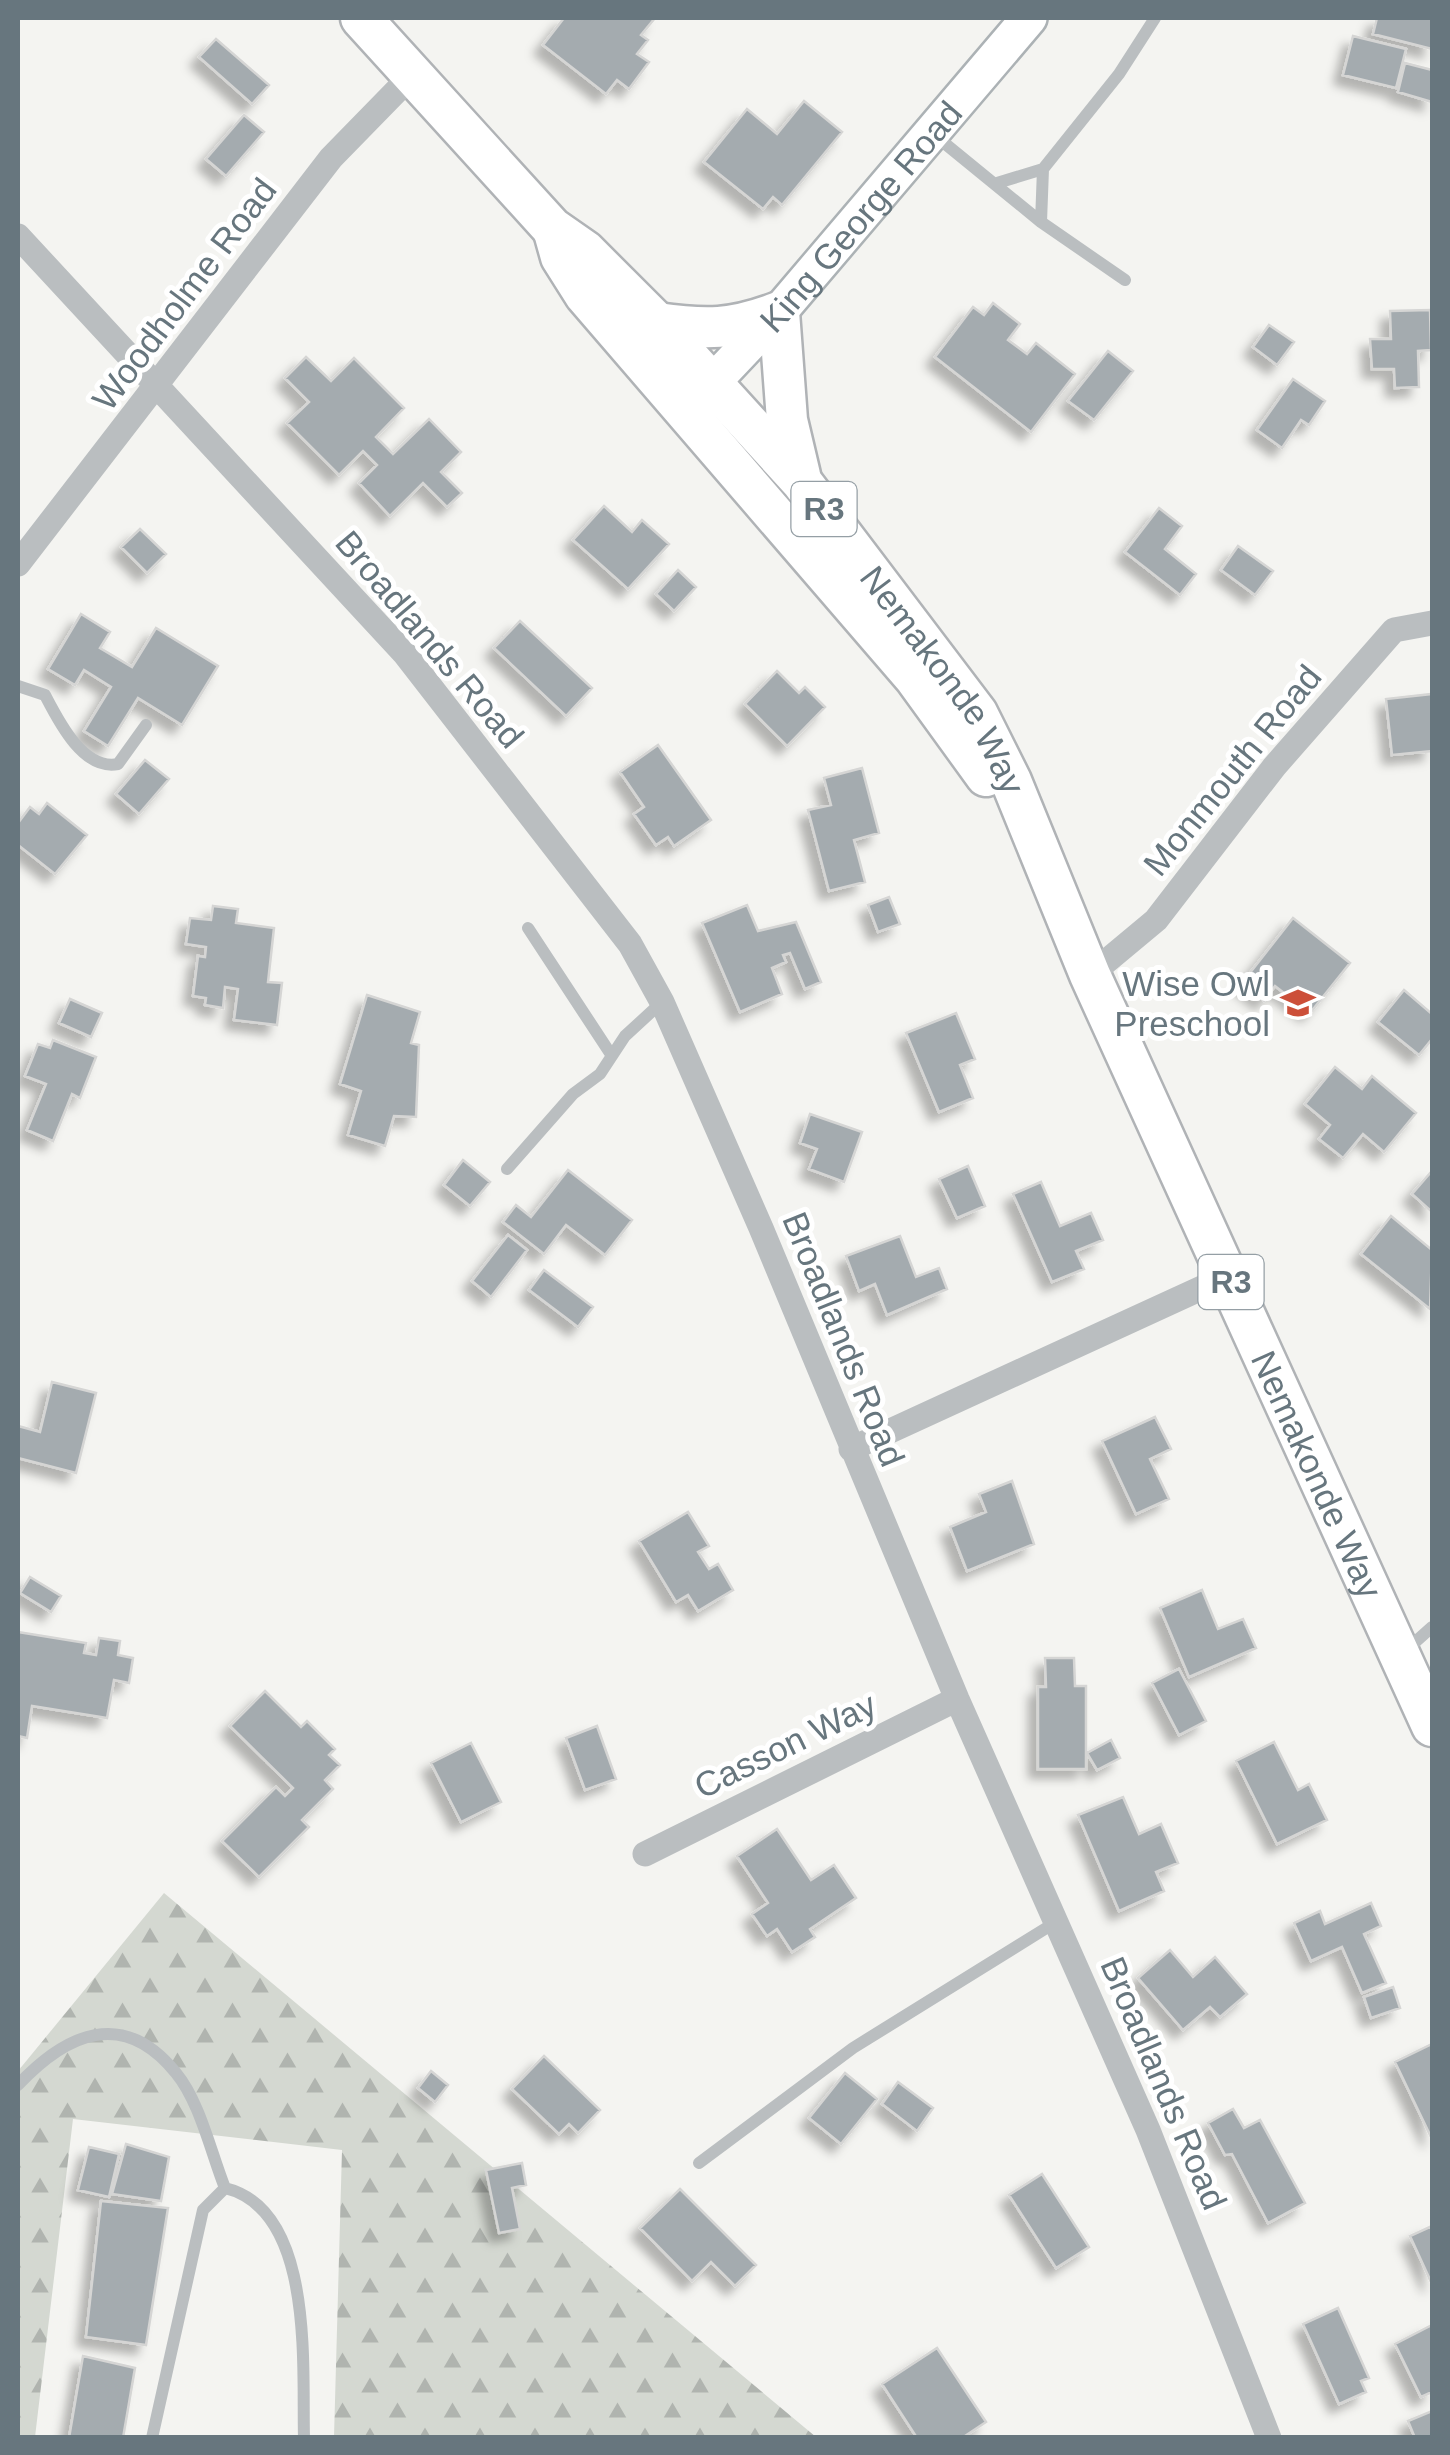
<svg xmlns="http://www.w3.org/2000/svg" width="1450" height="2455" viewBox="0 0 1450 2455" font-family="Arial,sans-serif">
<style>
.forest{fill:url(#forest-firs)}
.building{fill:#a4abaf;stroke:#d5d5d4;stroke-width:2.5;filter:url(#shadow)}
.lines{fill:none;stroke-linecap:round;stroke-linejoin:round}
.secondary-casing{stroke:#acb2b5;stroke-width:40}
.trunk-casing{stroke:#b0b3b6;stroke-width:45}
.service{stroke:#babec0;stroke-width:12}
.minor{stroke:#babec0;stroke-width:25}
.secondary{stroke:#fff;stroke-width:35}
.trunk{stroke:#fff;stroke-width:40}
.labels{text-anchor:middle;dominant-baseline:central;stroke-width:10;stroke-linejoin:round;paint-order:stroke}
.shield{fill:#fff;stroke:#959fa5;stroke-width:2.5}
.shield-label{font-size:32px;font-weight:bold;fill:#67767e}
.street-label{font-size:35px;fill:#67767e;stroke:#fff}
.poi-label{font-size:35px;fill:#67767e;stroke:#fff;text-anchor:end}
</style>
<defs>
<pattern id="forest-firs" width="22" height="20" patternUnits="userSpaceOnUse" patternTransform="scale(2.5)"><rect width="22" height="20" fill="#d4d8d1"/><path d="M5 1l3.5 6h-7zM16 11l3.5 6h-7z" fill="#b0b4af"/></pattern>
<filter id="shadow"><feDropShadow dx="-9" dy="9" stdDeviation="5" flood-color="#0004"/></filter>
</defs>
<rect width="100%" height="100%" fill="#f4f4f1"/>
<path class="forest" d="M164,1893L816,2437H334L342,2150L73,2119L35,2437L18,2438V2071Z"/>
<path class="building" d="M564,18H655L641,35L648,40L637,54L649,62L629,89L617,80L606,94L543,45Z
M1377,18H1432V49L1373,34Z
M1353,36L1406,49L1396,88L1343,75Z
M216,39L269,85L252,104L199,57Z
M1405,63L1432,70V102L1398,92Z
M804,101L842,132L782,205L773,197L763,209L704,162L747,109L777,134Z
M244,115L264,132L226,176L206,159Z
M993,303L1020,324L1008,340L1027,354L1036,343L1075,374L1031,432L935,357L973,307L984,315Z
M1430,310L1431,350L1418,351L1419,387L1395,388L1394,369H1372L1370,339H1391L1390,311Z
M1269,325L1294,342L1277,365L1253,347Z
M1108,351L1133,371L1094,420L1068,401Z
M306,357L331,381L354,358L404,408L376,437L393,454L429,419L461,452L441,472L462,493L447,507L423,483L390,516L359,483L377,465L363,451L339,475L287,423L309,402L285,378Z
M1293,379L1325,401L1309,425L1301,420L1282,448L1257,430Z
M604,506L632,532L642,520L669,544L628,589L573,540Z
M1159,508L1182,526L1165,549L1196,574L1180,595L1125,552Z
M140,529L166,554L147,573L121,547Z
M1238,546L1273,571L1255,595L1221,570Z
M678,570L696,587L674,611L656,594Z
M81,614L110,632L100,648L132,667L156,628L218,666L182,725L138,698L108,746L84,731L111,687L84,670L75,685L48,669Z
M520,621L592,688L566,716L494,648Z
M777,671L799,693L805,687L825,707L787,746L745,704Z
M1432,694V751L1392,755L1386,699Z
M658,745L711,820L674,846L668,837L656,845L634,814L644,807L620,772Z
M145,760L169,779L139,814L116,794Z
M862,768L879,833L854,840L865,882L829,891L808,810L831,805L824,778Z
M47,803L87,835L55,874L18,845V823L30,807L39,814Z
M889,897L900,924L878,932L868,905Z
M747,905L758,931L796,922L821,982L805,989L790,953L783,955L786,962L772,968L782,994L740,1012L702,923Z
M213,906L238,909L236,923L274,928L268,982L282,983L277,1025L234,1020L238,989L225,987L223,1008L205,1005L206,998L193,996L198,956L205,957L206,947L186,944L190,918L211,920Z
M1293,918L1350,963L1310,1013L1275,986L1264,1001L1242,983Z
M1404,990L1432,1014V1039L1419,1055L1378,1022Z
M367,995L420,1012L411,1043L419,1045L416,1117L394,1116L385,1146L348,1135L361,1091L340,1084Z
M70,999L102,1013L91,1037L59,1023Z
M956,1013L975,1059L960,1065L973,1098L939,1112L906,1033Z
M53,1040L96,1057L80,1098L72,1094L53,1141L27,1130L46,1084L25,1076L38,1044L50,1048Z
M1335,1067L1362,1089L1372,1076L1416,1113L1384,1152L1363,1134L1343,1158L1319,1139L1330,1125L1305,1104Z
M810,1114L862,1132L844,1182L809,1169L817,1149L800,1143Z
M463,1160L490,1182L470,1206L444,1185Z
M968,1166L985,1206L957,1218L939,1179Z
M568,1170L632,1220L605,1255L566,1225L544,1254L503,1222L516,1205L531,1217Z
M1431,1172L1432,1173V1212L1412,1194Z
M1041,1182L1060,1226L1091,1213L1103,1240L1076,1251L1084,1269L1052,1282L1013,1194Z
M1391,1216L1432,1250L1430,1309L1361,1254Z
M508,1235L527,1250L491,1297L472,1281Z
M900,1236L916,1277L939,1268L947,1289L887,1315L875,1284L859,1291L846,1256Z
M544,1270L593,1307L578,1327L529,1290Z
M52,1382L96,1393L76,1473L18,1458V1426L40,1432Z
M1155,1417L1171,1449L1150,1459L1169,1499L1136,1514L1102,1441Z
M1012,1481L1034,1544L967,1571L950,1527L986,1512L979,1494Z
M688,1512L709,1546L698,1552L709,1569L718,1564L733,1590L698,1611L688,1595L676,1602L639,1541Z
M30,1577L61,1596L51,1612L20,1593Z
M1202,1590L1218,1629L1243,1619L1256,1648L1189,1677L1160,1608Z
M18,1632L86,1643L84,1653L96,1655L99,1638L120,1641L118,1655L133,1658L129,1683L114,1680L107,1718L32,1706L27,1738L18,1736Z
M1045,1658H1074L1075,1686H1086V1769H1038V1687H1046Z
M1179,1669L1206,1721L1179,1735L1152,1683Z
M265,1691L301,1727L307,1721L335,1749L329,1755L340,1765L325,1780L333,1789L302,1820L309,1827L259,1877L222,1841L276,1787L285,1796L293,1788L230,1726Z
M597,1726L616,1779L585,1790L566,1738Z
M1111,1740L1120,1758L1097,1770L1087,1753Z
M1274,1742L1298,1790L1309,1784L1327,1820L1277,1844L1236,1761Z
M471,1743L501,1802L461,1822L431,1763Z
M1123,1797L1139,1834L1161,1824L1178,1863L1156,1872L1164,1891L1119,1911L1078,1815Z
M777,1829L811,1880L834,1865L856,1898L810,1929L815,1937L792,1952L777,1929L767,1936L752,1914L768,1903L737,1856Z
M1371,1903L1381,1926L1364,1934L1386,1983L1362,1993L1342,1947L1311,1961L1294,1923L1320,1911L1325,1924Z
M1170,1950L1193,1977L1215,1957L1247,1994L1220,2017L1210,2007L1183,2030L1138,1978Z
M1393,1987L1400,2008L1371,2018L1364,1997Z
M1432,2044V2139L1395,2062Z
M544,2056L600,2110L578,2133L569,2124L559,2134L512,2089Z
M431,2071L448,2085L435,2102L418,2088Z
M845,2073L877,2099L841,2144L809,2118Z
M898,2082L933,2108L917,2131L882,2104Z
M1233,2109L1244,2128L1260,2120L1305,2203L1268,2223L1232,2154L1225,2155L1208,2123Z
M126,2144L169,2157L161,2201L112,2194Z
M89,2147L119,2154L109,2197L78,2190Z
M522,2163L526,2185L512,2188L520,2229L499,2233L486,2170Z
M1042,2174L1089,2247L1056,2268L1009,2195Z
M680,2189L756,2265L735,2286L711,2262L692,2281L640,2228Z
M101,2201L168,2208L146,2345L86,2337Z
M1432,2226V2284L1410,2236Z
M1338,2308L1369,2378L1361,2381L1366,2392L1339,2404L1303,2324Z
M1432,2325V2392L1421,2397L1395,2344Z
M937,2348L986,2422L962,2438H917L882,2384Z
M83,2356L135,2368L123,2438H69Z
M1432,2411V2438H1415L1408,2421Z"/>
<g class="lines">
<g class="secondary-casing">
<g id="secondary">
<path id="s1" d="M695,401L779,312L1029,18"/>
</g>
</g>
<g class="trunk-casing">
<g id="trunk">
<path id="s2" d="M361,18L552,228L585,251L657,323L801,481L977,713L1011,781L1090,975L1432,1726"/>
<path d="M554,232L561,257L585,295L915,678L986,776"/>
<path d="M657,323C706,330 732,330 779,312L787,420L800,475"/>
</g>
</g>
<path class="service" d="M932,133L1041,222L1125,280
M997,183L1043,169L1119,74L1155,18
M1041,222L1043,169
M18,686L45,695C58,720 83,771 118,764L146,725
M528,928L612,1056
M507,1169L573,1094L600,1074L625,1036L662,1002
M1404,1652L1432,1627
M18,2085C66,2034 123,2007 176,2073C200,2102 211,2153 225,2188
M699,2163L853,2048L1056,1922
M225,2188C315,2210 302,2367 304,2438
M152,2438L203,2210L225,2188"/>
<path class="minor" d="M18,236L405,654L630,944L662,1002L761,1228L957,1699L1148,2130L1269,2438
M18,564L331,158L414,73
M1090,975L1156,920L1274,767L1394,630L1432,623
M851,1449L1228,1276
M645,1854L957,1699"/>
<use href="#secondary" class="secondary"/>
<use href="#trunk" class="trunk"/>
</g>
<defs>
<g id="school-bare" transform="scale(2.7)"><path d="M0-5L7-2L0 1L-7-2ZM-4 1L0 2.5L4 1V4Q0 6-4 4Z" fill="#cc4f39" stroke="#fff" stroke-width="2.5" paint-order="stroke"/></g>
</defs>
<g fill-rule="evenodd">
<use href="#school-bare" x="1298" y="1003"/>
</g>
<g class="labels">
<g class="shield">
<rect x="791.5" y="482" width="65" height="54" rx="8"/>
<rect x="1198.5" y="1255" width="65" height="54" rx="8"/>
</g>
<g class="shield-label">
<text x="824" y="509">R3</text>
<text x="1231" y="1282">R3</text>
</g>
<g class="street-label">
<text stroke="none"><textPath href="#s1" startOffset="248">King George Road</textPath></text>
<text transform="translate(184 294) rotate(-53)">Woodholme Road</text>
<text transform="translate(430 639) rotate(50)">Broadlands Road</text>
<text stroke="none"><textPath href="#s2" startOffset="885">Nemakonde Way</textPath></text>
<text transform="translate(1232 770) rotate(-51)">Monmouth Road</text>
<text transform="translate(844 1339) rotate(68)">Broadlands Road</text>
<text stroke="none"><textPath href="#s2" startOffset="1765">Nemakonde Way</textPath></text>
<text transform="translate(785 1745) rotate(-26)">Casson Way</text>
<text transform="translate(1164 2083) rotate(67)">Broadlands Road</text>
</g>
<g class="poi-label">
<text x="1270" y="983">Wise Owl<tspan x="1270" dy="40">Preschool</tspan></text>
</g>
</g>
<rect width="1450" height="2455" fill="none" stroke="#67767e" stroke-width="40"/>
</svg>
